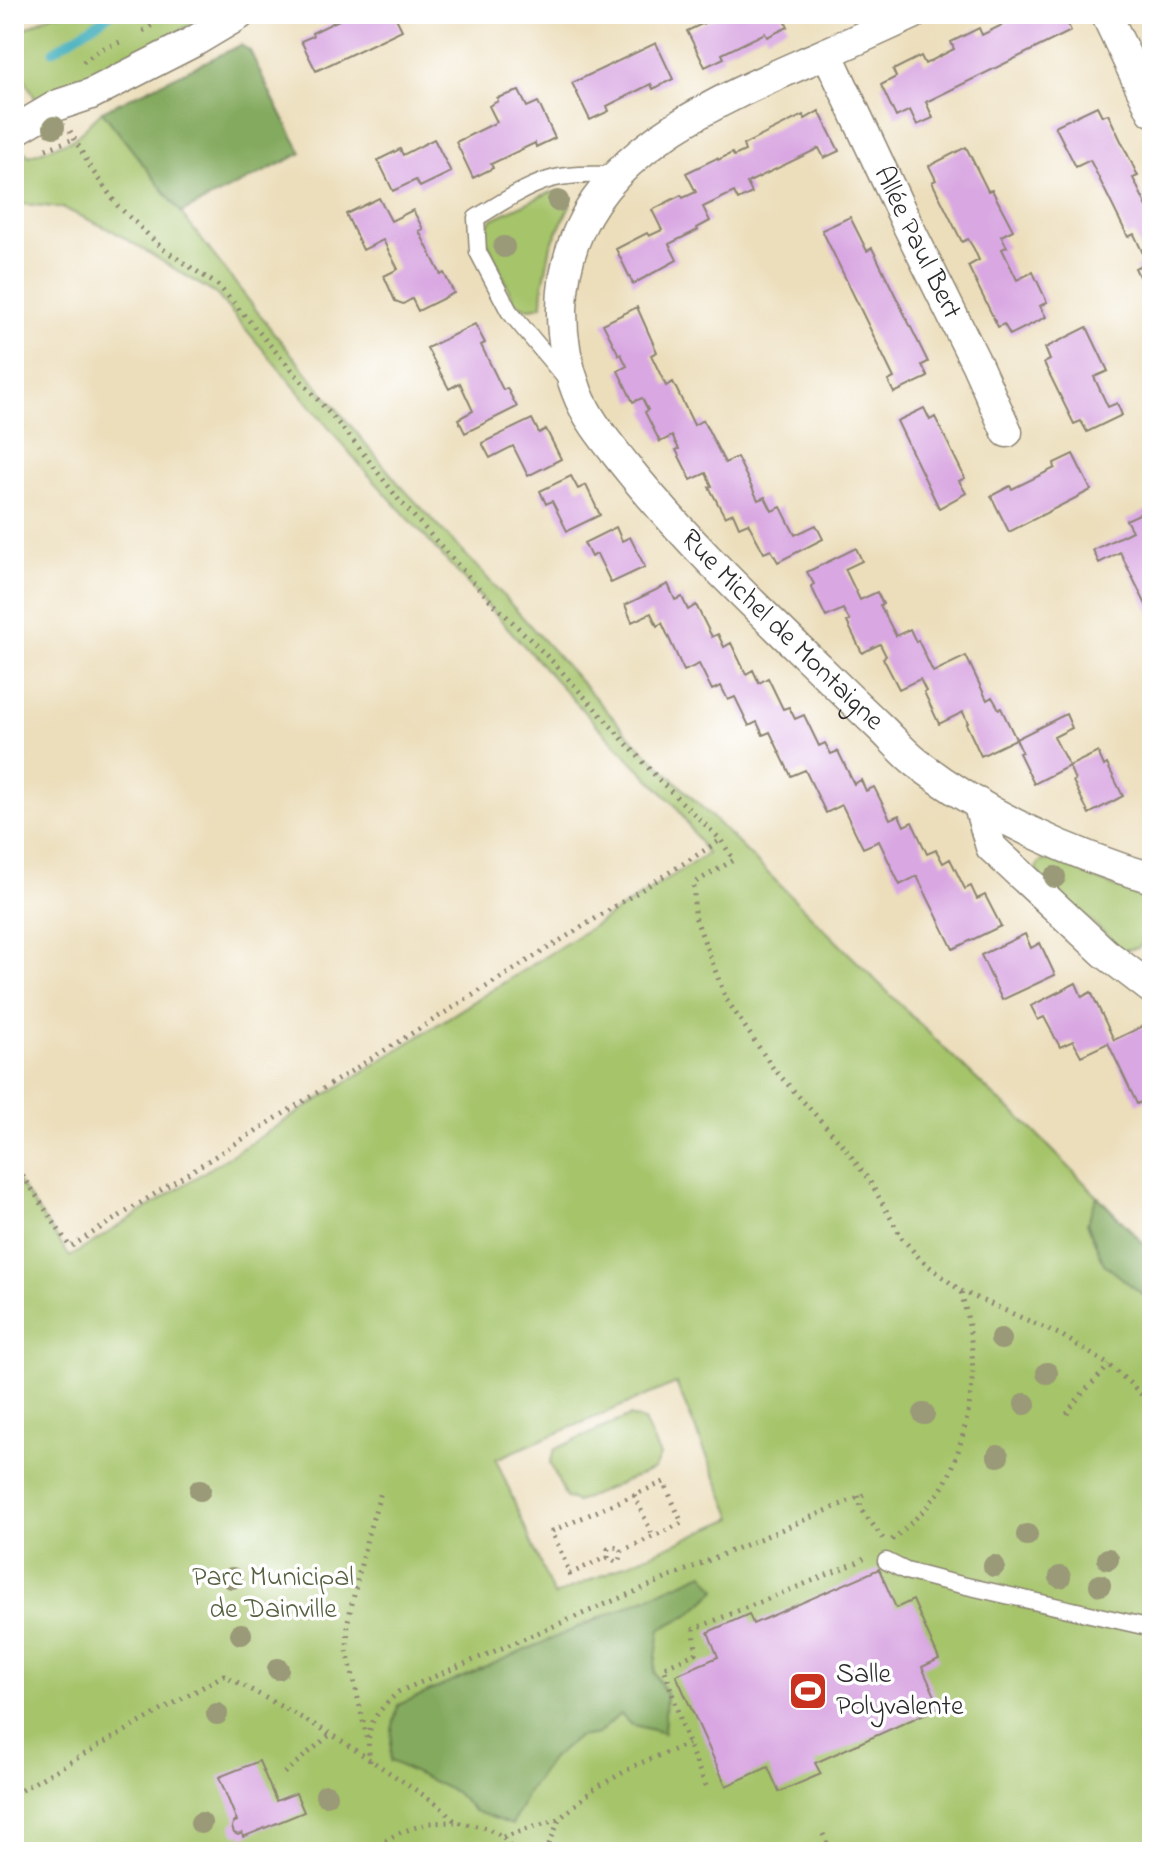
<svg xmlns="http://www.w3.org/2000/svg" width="1166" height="1866" viewBox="0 0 1166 1866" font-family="'Indie Flower',sans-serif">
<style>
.green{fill:#a6c46b;stroke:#68784b;stroke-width:2;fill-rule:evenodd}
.forest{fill:#84aa5f;stroke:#586a45;stroke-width:2}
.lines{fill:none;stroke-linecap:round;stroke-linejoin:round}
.stream{stroke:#3faebc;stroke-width:9}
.building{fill:#d9a7e2}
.service-casing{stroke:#8c8473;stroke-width:19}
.minor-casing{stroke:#8c8473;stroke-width:33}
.path{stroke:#8c8473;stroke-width:5;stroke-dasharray:2 6;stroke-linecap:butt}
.service{stroke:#fff;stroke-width:16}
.minor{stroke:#fff;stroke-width:30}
.tree{fill:#9a9978}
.labels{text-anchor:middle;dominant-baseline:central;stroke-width:7;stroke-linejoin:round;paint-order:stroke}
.street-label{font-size:28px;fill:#2b2b2b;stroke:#fff}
.park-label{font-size:28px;fill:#566141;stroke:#fff}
.poi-label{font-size:28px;fill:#2b2b2b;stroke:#fff;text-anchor:start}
</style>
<rect width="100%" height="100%" fill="#fff"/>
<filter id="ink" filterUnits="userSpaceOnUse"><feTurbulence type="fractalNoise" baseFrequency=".0125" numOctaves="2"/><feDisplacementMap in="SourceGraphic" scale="16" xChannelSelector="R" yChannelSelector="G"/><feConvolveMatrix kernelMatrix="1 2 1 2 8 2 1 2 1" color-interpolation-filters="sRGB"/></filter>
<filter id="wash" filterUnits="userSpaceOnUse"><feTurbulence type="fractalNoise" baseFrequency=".006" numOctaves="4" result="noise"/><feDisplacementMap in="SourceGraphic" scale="32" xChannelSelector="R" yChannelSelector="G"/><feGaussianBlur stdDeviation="1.8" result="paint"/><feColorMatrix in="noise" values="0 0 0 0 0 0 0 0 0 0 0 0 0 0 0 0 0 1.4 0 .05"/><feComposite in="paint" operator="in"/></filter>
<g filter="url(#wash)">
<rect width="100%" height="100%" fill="#ecdebb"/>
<path class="green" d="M53,14H212L99,72L36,100C25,81 14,57 14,35Z
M102,111L274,333L399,484L480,570L626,732L945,1049L995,1097L1024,1121L1152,1252V1852H98L93,1841L64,1852H14V1176L70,1257L707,854L676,806L588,716L366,472L217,295L113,231L63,208L24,204L14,208V131L18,130L22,149L29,156L74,139ZM676,1383L733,1518L554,1596L496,1459Z
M555,192L565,197L570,205L551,245L543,286L542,305C532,310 525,308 515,303L486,239L487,227L492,219L548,193Z
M1050,859L1149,901C1154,920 1152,934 1138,948L1123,950L1040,876L1036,868L1040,862Z
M630,1416L644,1421L660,1456L654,1469L577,1502L566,1498L550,1463L555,1449Z"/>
<path class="forest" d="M241,45L250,51L273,99L302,153L181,213L102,111Z
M1097,1196L1152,1252V1302L1104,1264L1087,1223Z
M704,1573L716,1590L690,1614L660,1629L654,1672L666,1694L664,1733L630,1724L620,1714L598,1734L578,1737L549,1761L527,1793L512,1825L474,1811L455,1792L390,1761L392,1730L398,1705Z"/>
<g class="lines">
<path class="stream" d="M53,51L111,14"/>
</g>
<g id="blocks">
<path class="building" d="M351,14H394L402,30L316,71L301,41L313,36L312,33Z
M723,14H781L788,27L767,37L765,33L722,54L724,58L705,67L687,31Z
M1009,14H1063L1071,31L926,102L933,118L917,125L910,110L896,117L881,85L896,77L893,70L921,56L925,64L954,49L951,42L979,28L982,35L1012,20Z
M656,43L673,79L653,89L651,84L607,106L609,111L590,120L572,83Z
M519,91L527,107L538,102L555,138L536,147L535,143L491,164L493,168L473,178L456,142L497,122L489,106L498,101L497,98Z
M1097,106L1102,116L1108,114L1138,176L1133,178L1152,217V304L1135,268L1147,262L1134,234L1128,237L1090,160L1076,167L1055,126Z
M819,111L839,151L824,158L819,148L747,183L752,193L738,200L734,192L703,207L710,221L697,228L698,230L669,244L677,260L633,284L616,249L647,233L649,236L662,230L652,210L681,195L683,198L696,192L686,173L717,158L718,160L732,153L734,156L745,151L743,145L803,115L805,119Z
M434,139L451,172L420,187L416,180L393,191L378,160L400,149L403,155Z
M966,147L988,191L992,190L1013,230L1001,236L1007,247L1002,249L1017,280L1033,272L1047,302L1040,306L1046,317L1010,335L1004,324L998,327L968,266L979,260L974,249L968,239L962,242L932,182L936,180L929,166Z
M379,198L391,221L413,210L423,229L419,231L441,275L444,273L454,293L418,311L412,299L403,304L395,301L384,276L398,269L383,240L363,250L346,214Z
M850,217L867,251L872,248L928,362L922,365L928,377L894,393L888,381L894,378L822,230Z
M637,307L657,352L651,355L666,386L673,382L694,425L703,420L725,463L737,457L758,500L765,497L772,511L781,507L795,535L816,525L823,539L778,562L771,550L764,553L748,523L739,527L733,513L725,517L709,487L712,486L706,473L691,480L676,450L679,449L672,436L660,442L645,412L648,410L642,398L633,402L618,371L627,366L621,354L619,355L603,324Z
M475,324L485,343L481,345L503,390L507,388L517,407L465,433L458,419L473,411L460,383L449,389L427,348Z
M1087,327L1108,371L1094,377L1108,407L1117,403L1122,415L1087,432L1081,421L1074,424L1044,363L1050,360L1045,348Z
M924,408L930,420L935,417L965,478L959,481L966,493L939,508L897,421Z
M532,419L539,433L546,429L561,459L528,476L513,446L490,458L482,443Z
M1073,454L1091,490L1009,532L991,496L1010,486L1012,489L1055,468L1054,463Z
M571,476L578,489L586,485L600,515L567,531L552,501L546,504L540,491Z
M1148,510L1152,519V617L1120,552L1099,563L1093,550L1132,531L1126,520Z
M616,527L622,541L630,537L645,567L611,583L597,554L591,557L584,543Z
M856,548L862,561L845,569L860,600L877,592L883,604L880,605L896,636L910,629L916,642L918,640L933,672L966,656L987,700L992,697L999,709L1001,708L1016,739L981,756L966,724L968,723L963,712L939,724L924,692L926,691L920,679L899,689L883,658L886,656L880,644L862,653L847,622L850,621L843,609L826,617L811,586L814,584L807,572Z
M668,584L675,600L682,597L688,610L696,605L712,637L718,634L724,647L731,643L746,674L753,670L759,683L768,678L783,709L789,707L795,719L804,715L819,746L825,743L831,754L838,751L854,784L861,780L866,791L874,787L890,819L899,815L904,826L912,822L927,854L936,850L943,863L950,859L965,889L971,886L977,899L985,895L1001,926L953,949L917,876L900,885L879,841L863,848L842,805L826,813L805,770L791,776L770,732L763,735L757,722L749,726L735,697L728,700L721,686L712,690L699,664L684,671L662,623L657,626L651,613L632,622L625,605Z
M1066,714L1072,728L1054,737L1069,766L1034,784L1019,753L1022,752L1016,739Z
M1098,752L1104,766L1107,764L1123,796L1089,814L1073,781L1075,780L1069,766Z
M1025,934L1031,948L1040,943L1055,975L1002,1000L981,955Z
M1076,983L1082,997L1091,992L1114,1040L1143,1026L1152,1044V1097L1137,1104L1108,1043L1081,1056L1073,1041L1060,1047L1044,1017L1038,1020L1031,1006Z
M879,1569L896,1608L913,1600L939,1659L922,1667L940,1707L815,1763L821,1774L779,1792L768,1767L726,1786L676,1675L718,1657L708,1632L749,1614L753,1624Z
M259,1761L276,1801L296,1793L304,1812L243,1837L242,1833L238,1835L234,1833L232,1827L233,1823L237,1821L219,1777Z"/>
</g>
</g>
<g filter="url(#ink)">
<use href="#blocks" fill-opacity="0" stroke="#8c8473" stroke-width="2"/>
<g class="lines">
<g class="service-casing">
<path id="service" d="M567,380L509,311L478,252L476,218C499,204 523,188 548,180C570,173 595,175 617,175
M886,1561L906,1571L940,1580L1152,1628"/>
</g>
<g class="minor-casing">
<g id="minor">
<path id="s1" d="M913,14C880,29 848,44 815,58C731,95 620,140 580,228C556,279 557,340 577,392C587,419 607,442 625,465C684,539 753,604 820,669C841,690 862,710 883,730C894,741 905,754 917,763C983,814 1072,855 1152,878"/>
<path d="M1106,14L1152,111"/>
<path id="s2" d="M827,53L908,226L977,365L1007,432"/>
<path d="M14,131L58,105L91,94L193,42L240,14"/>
<path d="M978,803L991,847L1105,953L1152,989"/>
</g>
</g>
<path class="path" d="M143,31L169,14
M83,62L102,49L123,41
M70,131L92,170L118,206L163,249L219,286L356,444L399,500L488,598L554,663L662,783L721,840L734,860L694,883V914L726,999L773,1068L841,1143L869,1180L902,1238L921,1260L961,1291L1061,1335L1109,1365L1132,1385L1152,1406
M46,149L74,139
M14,1162L70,1247L721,840
M1067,1414C1078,1395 1095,1382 1109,1365
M634,1495L653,1536
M858,1496L862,1510L884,1540
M892,1540C909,1525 927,1509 940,1491C949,1478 956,1460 960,1445C976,1390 977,1348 961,1292
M608,1558L602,1559L570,1574L552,1531L664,1482L682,1523L622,1551L620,1560L616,1562L608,1558V1549L611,1547L620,1548L622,1551
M367,1738L347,1650L348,1621L368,1534L381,1492
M370,1762C365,1724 372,1718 398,1692L868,1493
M284,1773L331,1734
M706,1786L688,1744L664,1667L696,1653L694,1629L856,1563L864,1558
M14,1794L224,1675L331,1734L437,1804L456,1822L487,1828L503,1837L513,1852
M823,1834L831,1852
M503,1837L559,1819L594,1789L638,1764L688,1744
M364,1852L401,1832L429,1823L455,1822
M546,1852L559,1820"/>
<use href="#service" class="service"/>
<use href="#minor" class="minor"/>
</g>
<g class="tree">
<circle cx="54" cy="127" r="11"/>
<circle cx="558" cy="201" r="11"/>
<circle cx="504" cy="247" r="11"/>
<circle cx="1055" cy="877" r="11"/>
<circle cx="1001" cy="1339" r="11"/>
<circle cx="1047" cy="1373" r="11"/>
<circle cx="1025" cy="1404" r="11"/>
<circle cx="924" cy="1414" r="11"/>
<circle cx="998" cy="1456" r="11"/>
<circle cx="200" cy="1490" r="11"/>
<circle cx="1027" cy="1535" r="11"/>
<circle cx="1108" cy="1559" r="11"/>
<circle cx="994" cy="1566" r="11"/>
<circle cx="1060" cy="1577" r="11"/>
<circle cx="232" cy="1578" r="11"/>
<circle cx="1100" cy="1585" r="11"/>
<circle cx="241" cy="1634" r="11"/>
<circle cx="278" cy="1669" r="11"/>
<circle cx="217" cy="1714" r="11"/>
<circle cx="326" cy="1795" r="11"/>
<circle cx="201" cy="1823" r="11"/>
</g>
</g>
<defs>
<g id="stadium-square" transform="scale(2)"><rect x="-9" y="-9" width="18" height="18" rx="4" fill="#c8321e" stroke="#fff"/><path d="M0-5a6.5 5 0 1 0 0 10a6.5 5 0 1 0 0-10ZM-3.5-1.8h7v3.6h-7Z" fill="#fff"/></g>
</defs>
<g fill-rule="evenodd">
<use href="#stadium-square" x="808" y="1691"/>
</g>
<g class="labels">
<g class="street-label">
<text stroke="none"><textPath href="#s2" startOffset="210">Allée Paul Bert</textPath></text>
<text stroke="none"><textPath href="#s1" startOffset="888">Rue Michel de Montaigne</textPath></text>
</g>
<g class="park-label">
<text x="273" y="1578">Parc Municipal<tspan x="273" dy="32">de Dainville</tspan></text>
</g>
<g class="poi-label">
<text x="836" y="1675">Salle<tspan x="836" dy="32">Polyvalente</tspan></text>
</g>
</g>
<rect width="1166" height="1866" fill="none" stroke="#fff" stroke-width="48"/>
</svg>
